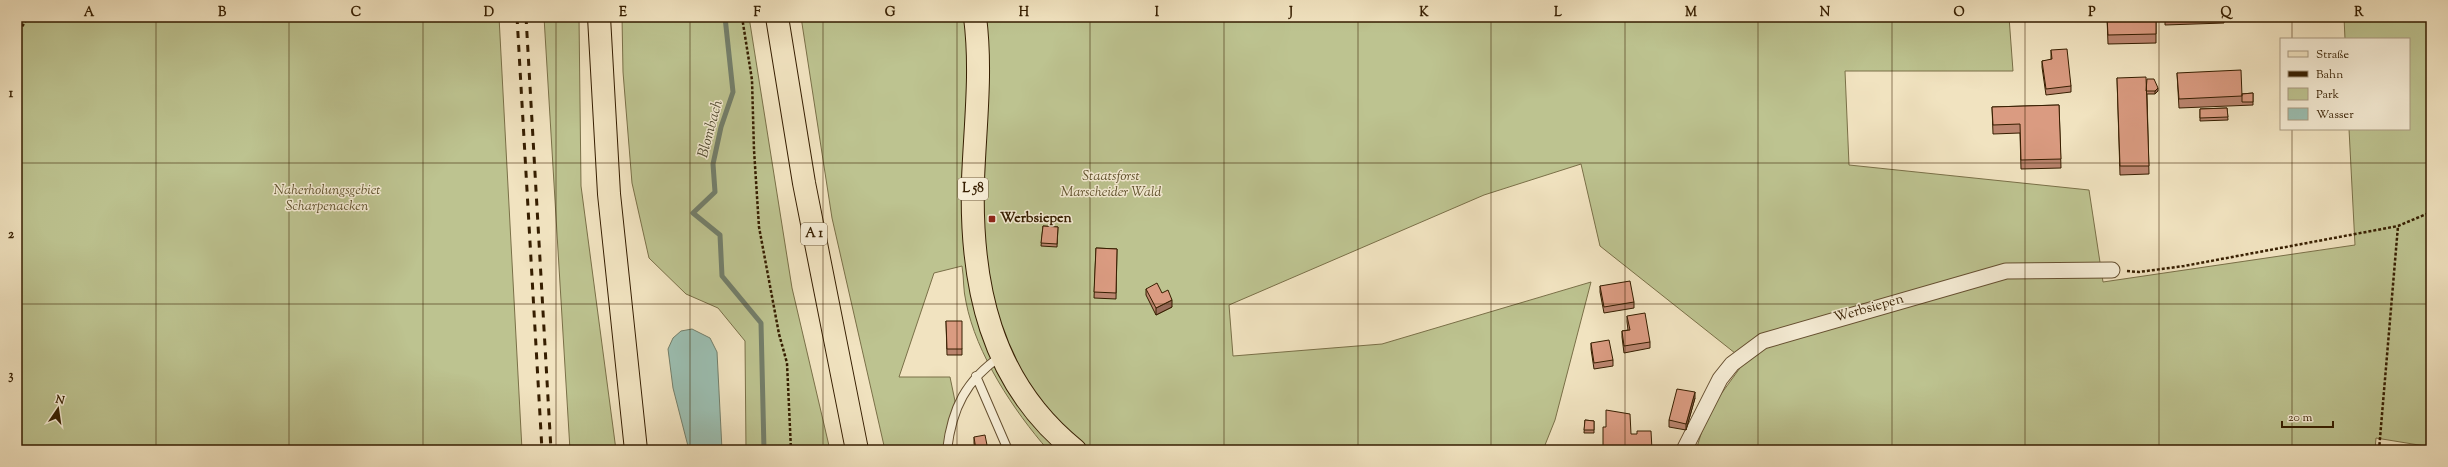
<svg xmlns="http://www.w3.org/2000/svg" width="2448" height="467" viewBox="0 0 2448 467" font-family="'Sorts Mill Goudy',serif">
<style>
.green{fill:#bdc390;stroke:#7a7048}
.water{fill:#9bbeb1;stroke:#737e6a}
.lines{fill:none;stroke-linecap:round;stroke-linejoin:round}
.stream{stroke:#737e6a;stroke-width:5}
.lane-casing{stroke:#654f30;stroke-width:10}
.street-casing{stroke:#654f30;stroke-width:17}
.primary-casing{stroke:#361e00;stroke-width:24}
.highway-casing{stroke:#361e00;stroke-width:24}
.path{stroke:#361e00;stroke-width:2.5;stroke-dasharray:3 2;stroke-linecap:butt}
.lane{stroke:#f6edd6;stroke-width:8}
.street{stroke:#f6edd6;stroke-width:15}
.primary{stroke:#f1e3c0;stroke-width:22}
.highway{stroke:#f1e3c0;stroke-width:22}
.rail{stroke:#361e00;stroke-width:3;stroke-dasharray:7 7;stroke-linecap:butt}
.wall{fill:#bb856f;stroke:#361e00}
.shaded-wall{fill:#996c5a;stroke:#361e00}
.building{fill:#da9b81;stroke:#361e00}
.grid{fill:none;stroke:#361e00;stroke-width:1;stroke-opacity:0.55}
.poi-dot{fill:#8f2418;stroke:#f6edd6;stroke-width:1.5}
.labels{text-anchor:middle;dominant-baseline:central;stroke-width:3;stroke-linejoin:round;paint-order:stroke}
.shield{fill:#f6edd6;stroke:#705c40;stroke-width:1}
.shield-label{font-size:13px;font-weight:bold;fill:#361e00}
.park-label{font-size:14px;font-style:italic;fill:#5e502b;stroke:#f6edd6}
.poi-label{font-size:14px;font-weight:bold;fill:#361e00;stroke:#f6edd6;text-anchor:start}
.street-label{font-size:14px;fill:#361e00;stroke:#f6edd6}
.water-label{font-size:15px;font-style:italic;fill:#544e35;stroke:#f6edd6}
.neatline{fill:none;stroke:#361e00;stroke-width:1.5}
.grid-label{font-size:13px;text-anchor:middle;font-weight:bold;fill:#361e00}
</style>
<rect width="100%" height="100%" fill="#f1e3c0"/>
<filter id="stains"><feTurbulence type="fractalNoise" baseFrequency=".005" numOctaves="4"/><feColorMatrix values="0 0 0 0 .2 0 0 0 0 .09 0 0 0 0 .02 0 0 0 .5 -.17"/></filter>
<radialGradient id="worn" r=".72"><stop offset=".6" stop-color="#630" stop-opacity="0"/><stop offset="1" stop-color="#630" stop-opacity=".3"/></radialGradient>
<path class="green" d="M17,17H499L522,450H17Z
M544,17H579L581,186L616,450H570Z
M622,17H749L792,288L830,450H746L745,341L718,308L686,294L649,258L632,183L623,72Z
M801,17H2009L2013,71H1845L1849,165L2089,190L2103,282L2355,245L2349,129H2409V39H2345L2344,17H2431V447L2376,438L2375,450H1696L1708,412L1745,361L1600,246L1581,164L1484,195L1229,305L1233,356L1382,344L1591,282L1555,420L1543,450H1048C1014,411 976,354 966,302C963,290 964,278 962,266L934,273L899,377H950L955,401L943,450H885L832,218Z"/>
<path class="water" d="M692,329L710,338L717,352L722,450H689L673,388L668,349L673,338L681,331Z"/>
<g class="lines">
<path class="stream" d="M725,17L733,92L721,127L713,164L715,192L693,213L720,235L722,276L761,323L764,450"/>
<g class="lane-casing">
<path id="lane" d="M976,376L1008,450
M947,450C952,408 966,380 1001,356"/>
</g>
<g class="street-casing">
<path id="street" d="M1684,450L1720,379L1732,364L1763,341L2006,271L2112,270"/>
</g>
<g class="primary-casing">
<path id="primary" d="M975,17C982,71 975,126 973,180C970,283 990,382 1075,450"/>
</g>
<g class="highway-casing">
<path id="highway" d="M599,17L609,194L636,450
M777,17L804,183L857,450"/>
</g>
<path class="path" d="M742,17L752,80L754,150L759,227L779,334L787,363L791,450
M17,35L28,17
M2127,271L2139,272L2184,266L2398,226L2431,212
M2379,450L2398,226"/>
<use href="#lane" class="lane"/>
<use href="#street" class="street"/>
<use href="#primary" class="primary"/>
<use href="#highway" class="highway"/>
<path class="rail" d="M517,17L542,450
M526,17L551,450"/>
</g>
<path class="wall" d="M2107,17H2156V43L2108,44Z
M2165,17H2224V23L2165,25Z
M2051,50L2071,86V92L2046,95L2042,67V61L2051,60Z
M2177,73L2242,94L2253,93V105L2179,108Z
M2117,78L2158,91L2155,94H2147L2149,174L2120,175Z
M2059,105L2061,168L2021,169L2020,133L1993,134L1992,107Z
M2227,108L2228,120L2200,121V109Z
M1043,226L1058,227L1057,247L1041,246Z
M1096,248L1117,249L1116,299L1094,298Z
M1600,286L1634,302V308L1604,313L1600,292Z
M1146,289L1162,293L1172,307L1156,315L1146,295Z
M1627,316L1650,342V348L1624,353L1622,337V331L1628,330L1627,322Z
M946,321L962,349V355H947Z
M1591,343L1613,360V366L1594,369L1591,349Z
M1695,398L1686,430L1669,427V420Z
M1585,420L1594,421V433H1584Z
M974,437L988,450H975L974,443Z"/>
<path class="shaded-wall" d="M2158,88V91L2155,94V91Z
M1172,300V307L1156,315V308Z
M1695,392V398L1686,430V424Z"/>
<path class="building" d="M2107,17H2156V34L2108,35Z
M2165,17H2208L2165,19Z
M2067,49L2071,86L2046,89L2042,61L2052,59L2051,50Z
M2241,70L2242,96L2179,99L2177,73Z
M2146,77L2149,166H2120L2117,78Z
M2147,79H2154L2158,88L2155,91H2146Z
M2253,93V102H2242V94Z
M2059,105L2061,159L2021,160L2020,124L1993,125L1992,107Z
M2227,108L2228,117L2200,118V109Z
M1043,226L1058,227L1057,244L1041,243Z
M1096,248L1117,249L1116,293L1094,292Z
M1630,281L1634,302L1604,307L1600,286Z
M1157,283L1162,293L1168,290L1172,300L1156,308L1146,289Z
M1645,313L1650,342L1624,346L1622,331L1630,330L1627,316Z
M946,321H962V349H947Z
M1609,340L1613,360L1594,363L1591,343Z
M1677,389L1695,392L1686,424L1669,420Z
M1606,410L1630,414L1631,434H1637V431H1651L1652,450H1603V427H1606Z
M1585,420L1594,421V430H1584Z
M985,435L988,450H976L974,437Z"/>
<path class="grid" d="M156,17V450M289,17V450M423,17V450M556,17V450M690,17V450M823,17V450M957,17V450M1090,17V450M1224,17V450M1358,17V450M1491,17V450M1625,17V450M1758,17V450M1892,17V450M2025,17V450M2159,17V450M2292,17V39M2292,129V450M17,163H2431M17,304H2431"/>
<rect class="poi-dot" x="988" y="215" width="8" height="8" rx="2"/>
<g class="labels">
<g class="shield">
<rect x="958" y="178" width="30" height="22" rx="3"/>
<rect x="801" y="223" width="26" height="22" rx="3"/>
</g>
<g class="shield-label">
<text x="973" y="189">L 58</text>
<text x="814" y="234">A 1</text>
</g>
<g class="park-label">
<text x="1111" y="177">Staatsforst<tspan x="1111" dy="16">Marscheider Wald</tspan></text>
<text x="327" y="191">Naherholungsgebiet<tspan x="327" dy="16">Scharpenacken</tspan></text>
</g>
<g class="poi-label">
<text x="1000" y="219">Werbsiepen</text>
</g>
<g class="street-label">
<text transform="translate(1869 309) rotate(-16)">Werbsiepen</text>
</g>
<g class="water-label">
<text transform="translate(711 129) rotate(-75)">Blombach</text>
</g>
</g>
<rect width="2448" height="467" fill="none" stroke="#f1e3c0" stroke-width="44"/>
<rect x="2280" y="38" width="130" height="92" fill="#f6edd6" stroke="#a99a80"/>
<rect x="2288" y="51" width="20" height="6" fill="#f1e3c0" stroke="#a99a80"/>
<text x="2316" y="58" font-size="12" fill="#361e00">Straße</text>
<rect x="2288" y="71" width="20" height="6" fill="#361e00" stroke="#a99a80"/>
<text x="2316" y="78" font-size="12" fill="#361e00">Bahn</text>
<rect x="2288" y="88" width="20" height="12" fill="#bdc390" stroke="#a99a80"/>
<text x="2316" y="98" font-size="12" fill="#361e00">Park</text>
<rect x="2288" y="108" width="20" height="12" fill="#9bbeb1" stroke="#a99a80"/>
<text x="2316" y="118" font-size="12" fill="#361e00">Wasser</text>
<g transform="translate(58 409) rotate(13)" stroke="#f6edd6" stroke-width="3" paint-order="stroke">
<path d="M0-3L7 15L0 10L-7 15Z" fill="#361e00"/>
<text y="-6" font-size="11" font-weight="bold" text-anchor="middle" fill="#361e00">N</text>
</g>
<path d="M2282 421v6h51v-6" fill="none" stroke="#361e00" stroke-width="2"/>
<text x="2288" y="421" font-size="12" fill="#361e00" stroke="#f6edd6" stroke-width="3" paint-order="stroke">20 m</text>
<rect x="22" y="22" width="2404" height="423" class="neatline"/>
<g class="grid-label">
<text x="89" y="16">A</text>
<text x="222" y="16">B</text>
<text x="356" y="16">C</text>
<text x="489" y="16">D</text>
<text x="623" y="16">E</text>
<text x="757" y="16">F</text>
<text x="890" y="16">G</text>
<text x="1024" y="16">H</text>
<text x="1157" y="16">I</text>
<text x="1291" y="16">J</text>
<text x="1424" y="16">K</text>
<text x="1558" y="16">L</text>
<text x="1691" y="16">M</text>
<text x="1825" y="16">N</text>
<text x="1959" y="16">O</text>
<text x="2092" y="16">P</text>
<text x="2226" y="16">Q</text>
<text x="2359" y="16">R</text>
<text x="11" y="97">1</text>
<text x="11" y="238">2</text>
<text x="11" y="379">3</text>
</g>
<rect width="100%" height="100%" filter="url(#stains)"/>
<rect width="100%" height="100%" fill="url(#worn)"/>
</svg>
